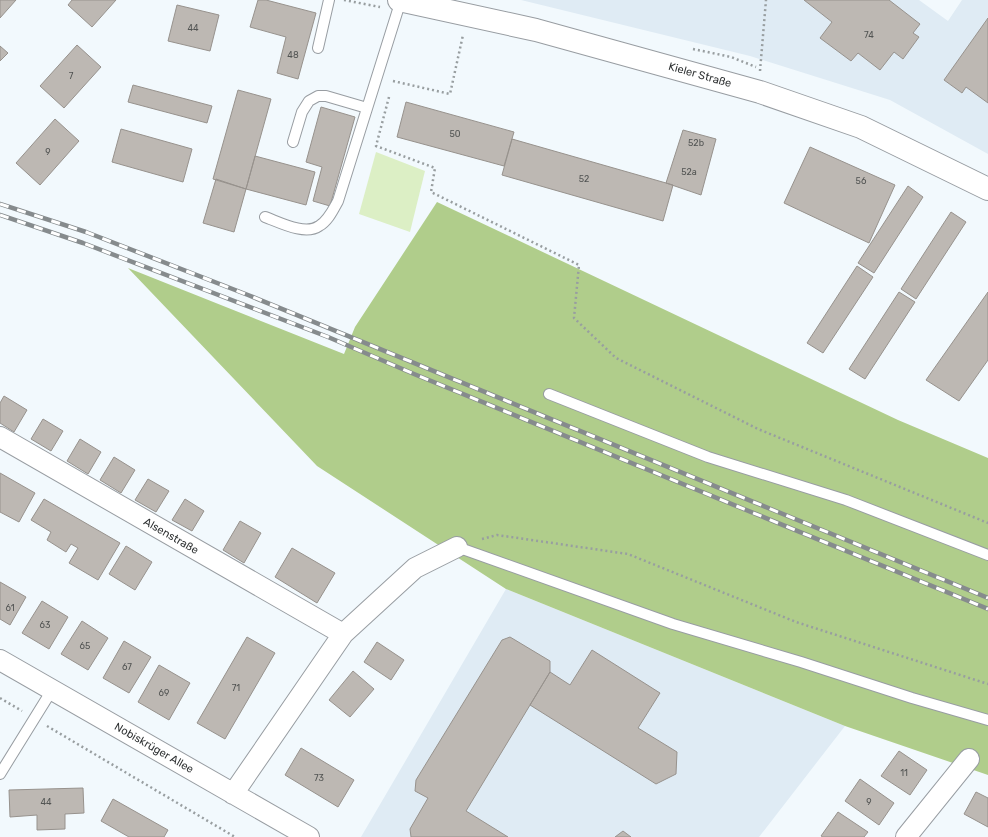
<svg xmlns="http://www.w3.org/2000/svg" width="988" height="837" viewBox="0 0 988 837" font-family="Rubik,sans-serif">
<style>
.built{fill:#dfebf4}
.green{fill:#dcefc5}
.forest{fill:#b0cd8b}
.building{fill:#bdb8b3;stroke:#97928d}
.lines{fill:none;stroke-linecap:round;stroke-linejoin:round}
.lane-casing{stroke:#989da2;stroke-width:12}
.street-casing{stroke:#989da2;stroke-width:22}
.secondary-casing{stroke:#989da2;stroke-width:24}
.path{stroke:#989ea0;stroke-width:2.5;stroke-dasharray:2 3;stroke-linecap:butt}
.lane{stroke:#fff;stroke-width:10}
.street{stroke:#fff;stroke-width:20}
.secondary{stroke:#fff;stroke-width:22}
.rail-casing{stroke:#868b8d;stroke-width:4.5}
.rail{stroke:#fff;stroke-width:3;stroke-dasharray:9;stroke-linecap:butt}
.labels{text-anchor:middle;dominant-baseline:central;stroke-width:3;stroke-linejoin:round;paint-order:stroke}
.number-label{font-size:9px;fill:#525453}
.street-label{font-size:11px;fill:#2f3233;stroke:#fff}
</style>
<rect width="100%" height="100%" fill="#f2f9fd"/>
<path class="built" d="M521,0H919L948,21L962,0H988V154L890,100L750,56Z
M506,589L845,726L759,837H361Z"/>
<path class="green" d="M376,152L425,171L410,232L359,214Z"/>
<path class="forest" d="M437,202L898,420L988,458V775L845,726L506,589L317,466L128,268L344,354L355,327Z"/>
<path class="building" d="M0,0H16L0,18Z
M72,0H116L92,27L68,5Z
M258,0H266L316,13L298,79L277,73L286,37L250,27Z
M804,0H889L920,24L913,33L919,37L903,59L894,52L880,70L858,53L851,61L820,38L832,22Z
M177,5L219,15L210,51L168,41Z
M988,18V103L966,87L962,93L944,80Z
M77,45L101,67L64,108L40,86Z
M0,46L8,53L0,61Z
M133,85L212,106L207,123L128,102Z
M238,90L271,99L246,189L213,179Z
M406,102L514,132L504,166L397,137Z
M321,107L355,117L330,206L313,201L322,167L306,162Z
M55,119L79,141L40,185L16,163Z
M121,129L192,149L183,182L112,162Z
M683,130L716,139L701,195L666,183Z
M512,139L673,185L663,221L502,175Z
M810,147L895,185L869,243L784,203Z
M255,156L315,172L306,205L246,189Z
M216,179L246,189L234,232L203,223Z
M908,186L923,197L874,273L858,263Z
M951,212L966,222L916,299L901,289Z
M857,266L873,277L823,353L807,343Z
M899,292L915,302L865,379L849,369Z
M988,292V360L959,401L926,380Z
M4,396L27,410L14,432L0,423V403Z
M43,419L63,431L51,451L31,439Z
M80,439L101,452L88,474L67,461Z
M114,457L135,470L121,493L100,480Z
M0,473L35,493L19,522L0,512Z
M148,479L169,491L156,512L135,500Z
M44,499L120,543L98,580L69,563L78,548L71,544L66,552L47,540L51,532L31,520Z
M185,499L204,511L192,531L172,520Z
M240,521L261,533L244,563L223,550Z
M126,546L152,562L135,590L109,574Z
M292,548L335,573L317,603L275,577Z
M0,582L26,597L10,625L0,619Z
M42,601L68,617L49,649L22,633Z
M82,621L108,638L88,670L61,654Z
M247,637L275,653L225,739L197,723Z
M510,637L550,661V672L466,811L508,837H411L410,829L428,798L415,791L416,780L502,640Z
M124,641L151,657L129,693L103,678Z
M377,642L404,660L391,680L364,662Z
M592,650L660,693L638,728L677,752L676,774L656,784L530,705L550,672L570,685Z
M159,665L190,683L169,720L138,702Z
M353,671L374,689L350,717L329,700Z
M301,748L354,780L338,807L285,775Z
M899,751L927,770L910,795L881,776Z
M860,779L894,803L879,825L845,801Z
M83,788L84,813L65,814V829L37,830V815L10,817L9,790Z
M976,792L988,798V827L964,814Z
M113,799L168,830L164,837H129L101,821Z
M838,812L868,832L864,837H823L821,836Z
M623,831L631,837H615Z"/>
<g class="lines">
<g class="lane-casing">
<path id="lane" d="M318,48L329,0
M293,142L302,112L309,101L318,96H326L367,108
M265,217C279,222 305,236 319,226C328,221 333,210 338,201L401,0
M549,394L708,457L846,500L988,555
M457,547L673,624L801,662L912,698L988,720
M0,774L52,690"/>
</g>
<g class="street-casing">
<path id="street" d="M0,437L343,634
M0,660L309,837
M233,794L343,634L415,568L457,547
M906,837L969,759"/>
</g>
<g class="secondary-casing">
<path id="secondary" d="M399,0L536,30L760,92L861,127L988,189"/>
</g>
<path class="path" d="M344,0L380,7
M693,49L731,57L756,67
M760,71L766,0
M393,81L450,94L463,35
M389,97L376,146L435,168L431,192L579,265L574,318L616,358L758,429L988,523
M482,539L497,535L628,554L796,622L988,684
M0,698L22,711
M47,726L235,837"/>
<use href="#lane" class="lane"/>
<use href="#street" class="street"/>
<use href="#secondary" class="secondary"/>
<g class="rail-casing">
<path id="rail" d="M0,204L86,232L248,295L988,598
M0,215L83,243L328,337L414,374L988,609"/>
</g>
<use href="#rail" class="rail"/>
</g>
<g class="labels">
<g class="number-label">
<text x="193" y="28">44</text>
<text x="869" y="35">74</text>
<text x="293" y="55">48</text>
<text x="71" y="76">7</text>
<text x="455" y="134">50</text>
<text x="696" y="143">52b</text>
<text x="48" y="152">9</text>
<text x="689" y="172">52a</text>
<text x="584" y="179">52</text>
<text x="861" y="181">56</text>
<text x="10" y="608">61</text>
<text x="45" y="625">63</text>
<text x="85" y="646">65</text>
<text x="127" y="667">67</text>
<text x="236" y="688">71</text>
<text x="164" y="693">69</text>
<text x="904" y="773">11</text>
<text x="319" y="778">73</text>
<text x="46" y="802">44</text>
<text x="869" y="802">9</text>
</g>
<g class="street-label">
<text transform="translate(700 75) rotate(16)">Kieler Straße</text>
<text transform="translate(171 536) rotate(30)">Alsenstraße</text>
<text transform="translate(154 748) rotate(30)">Nobiskrüger Allee</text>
</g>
</g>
</svg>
